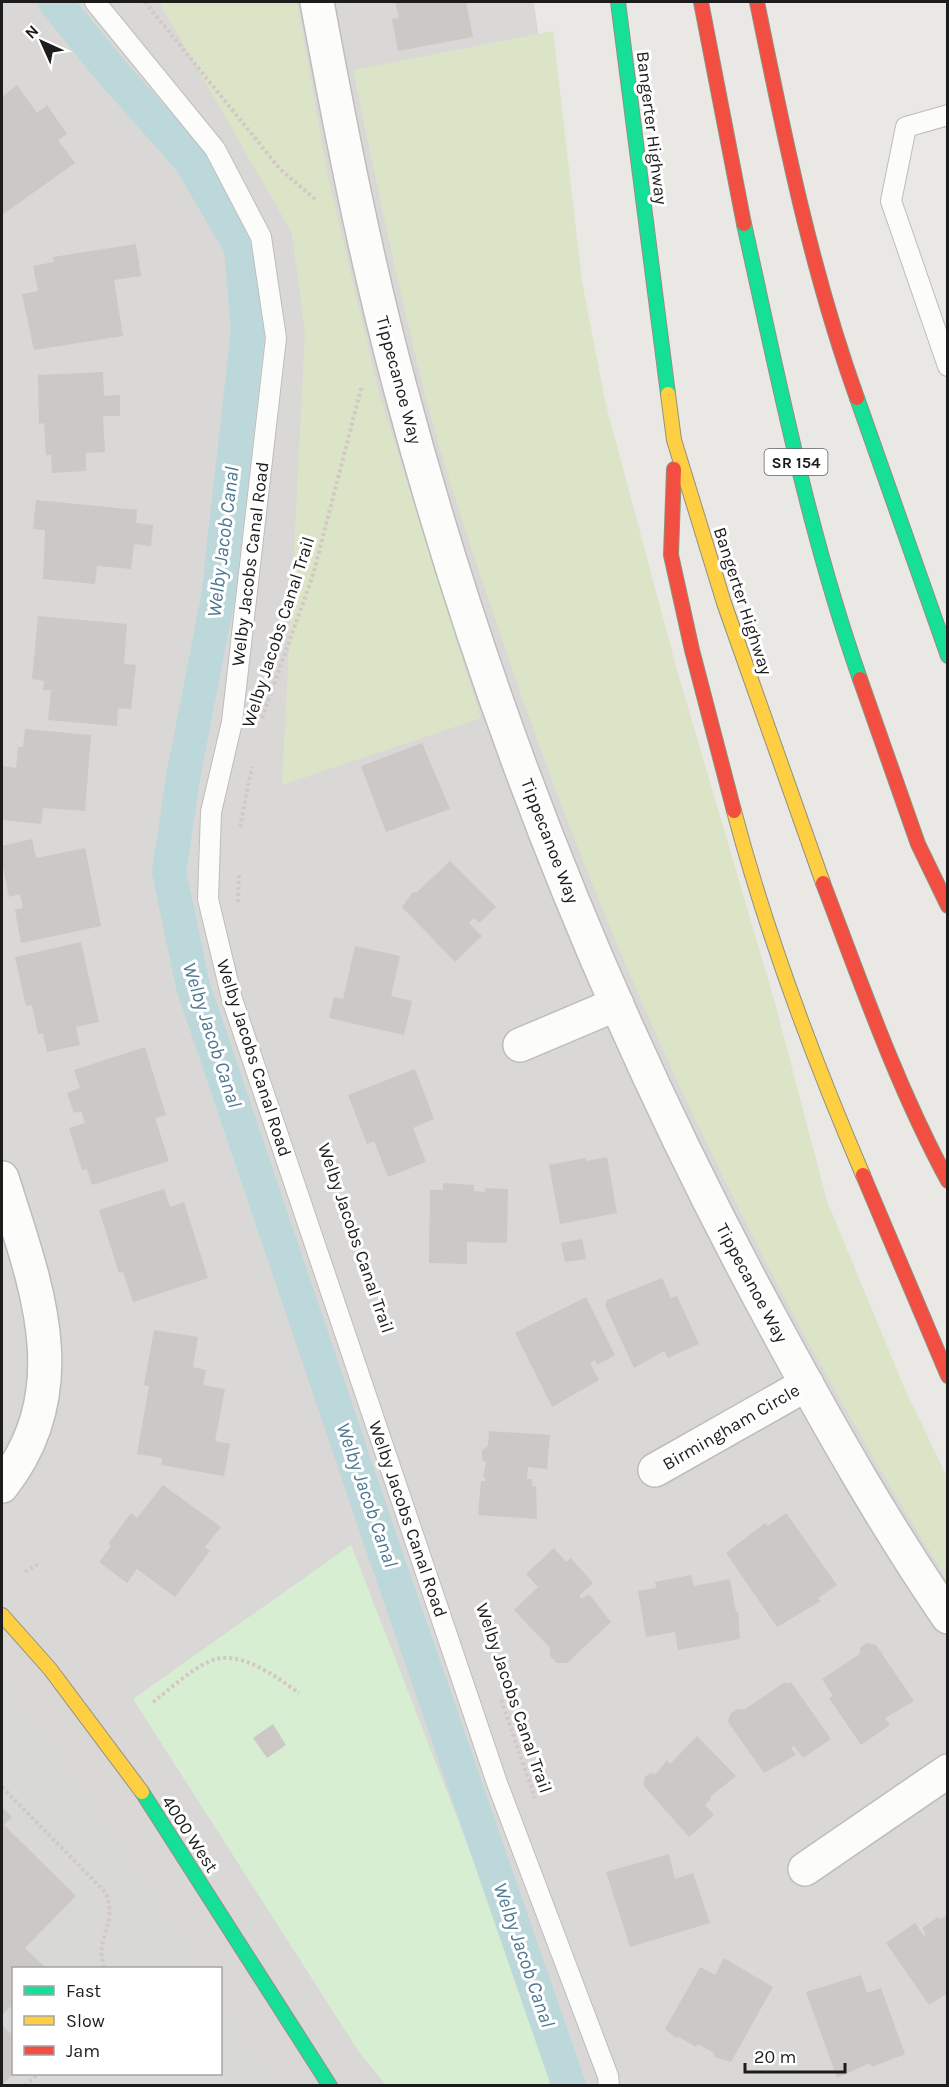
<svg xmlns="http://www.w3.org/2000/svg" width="949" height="2087" viewBox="0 0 949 2087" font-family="Karla,sans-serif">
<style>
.residential{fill:#d9d8d6;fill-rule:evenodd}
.religious{fill:#d8d8d6}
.grass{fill:#dbe4c7}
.park{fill:#d7eed3}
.parking{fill:#dad9d8}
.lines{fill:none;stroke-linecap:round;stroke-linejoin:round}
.canal{stroke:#bcd8da;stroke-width:34}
.building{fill:#cbc8c6}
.lane-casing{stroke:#bdbdbb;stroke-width:22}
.street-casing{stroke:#bdbdbb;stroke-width:36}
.fast-casing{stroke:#92917f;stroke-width:16}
.slow-casing{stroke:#92917f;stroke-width:16}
.jam-casing{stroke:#92917f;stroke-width:16}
.path{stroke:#d3c7c7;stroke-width:4;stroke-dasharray:3 3;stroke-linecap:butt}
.lane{stroke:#fcfcfb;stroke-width:20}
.street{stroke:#fcfcfb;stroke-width:33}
.fast{stroke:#16e098;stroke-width:14}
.slow{stroke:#ffcf43;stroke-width:14}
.jam{stroke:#f24e42;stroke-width:14}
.labels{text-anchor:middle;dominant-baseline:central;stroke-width:6;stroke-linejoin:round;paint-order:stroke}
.shield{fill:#fff;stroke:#606060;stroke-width:1.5}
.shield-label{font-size:16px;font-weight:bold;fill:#1c1c1c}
.street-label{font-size:18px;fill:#1c1c1c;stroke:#fff}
.water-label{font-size:20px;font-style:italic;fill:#4e7992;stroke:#fff}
</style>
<rect width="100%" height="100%" fill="#eae8e5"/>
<path class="residential" d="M2,2H534L562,214L726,967L947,1494V2085L2,2086ZM14,1968H220V2074H14Z"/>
<path class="religious" d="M2,1686L54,1750L196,1968H14V2074H220L221,2008L270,2085H2Z"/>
<path class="grass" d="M159,2H297L328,176L379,393L481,718L282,785L305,334L292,233Z
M553,31L582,281L605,401L677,670L775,1003L827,1201L904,1387L947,1477V1579C763,1286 616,976 505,648C477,566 448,482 426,398C398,289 376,179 353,70Z"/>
<path class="park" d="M351,1545L495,1915L553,2085H386L359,2052L133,1699Z"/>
<path class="parking" d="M221,2070L231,2085H25L38,2074H220Z"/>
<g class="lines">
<path class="canal" d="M55,2L112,72L190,160L241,247L248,330L218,598L184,772L169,872L193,986L379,1536L569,2086"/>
</g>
<path class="building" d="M395,2H466L473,37L398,51L392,19L399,18Z
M17,85L37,113L47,105L67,134L58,140L75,163L2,215V97Z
M136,244L141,276L114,280L123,336L34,350L22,294L38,291L33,266L54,262L53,257Z
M103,372L104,396L120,395V416H103L105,452L86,453V471L52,473L51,455H46L44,423L39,424L38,375Z
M36,500L137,510L136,523L153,525L151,546L134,544L131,569L97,566L95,584L43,579L45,530L33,529Z
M38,616L127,624L124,664L136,665L131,709L118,708L117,726L48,720L51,690H43L44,681L32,679Z
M25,729L91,735L85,811L43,808L41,824L2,820V766L16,768L18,747H23Z
M422,743L450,809L386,832L361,766Z
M32,839L36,858L85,848L101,926L21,943L15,910L23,908L20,894L9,897L2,862V846Z
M450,861L496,907L479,923L474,918L469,923L482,936L455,962L402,907L413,892H417Z
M81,942L99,1022L76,1027L80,1045L47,1052L43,1033L38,1034L32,1005L26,1006L15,957Z
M355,946L400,956L391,996L412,1001L404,1035L329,1018L334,997L343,999Z
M145,1047L166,1115L155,1118L169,1161L92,1185L87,1169L82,1170L69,1128L85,1123L81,1111L74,1113L67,1093L80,1088L74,1070Z
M415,1069L434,1119L413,1128L426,1162L388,1177L374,1141L367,1144L348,1095Z
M607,1157L617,1213L560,1224L549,1165L585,1158L586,1161Z
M443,1183L474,1185V1191L485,1192V1188L508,1189L507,1243L467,1242V1264L429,1263L430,1190H443Z
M164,1189L170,1207L184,1202L208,1278L133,1302L123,1272L119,1273L99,1210Z
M582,1239L586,1259L565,1262L561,1243Z
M662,1278L671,1298L677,1296L699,1344L668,1358L664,1351L634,1368L605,1305L607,1300Z
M586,1297L615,1355L597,1365L595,1360L590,1363L599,1380L552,1407L515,1333Z
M154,1330L198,1337L193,1367L206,1370L203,1385L225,1389L215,1441L230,1444L224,1476L161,1465L162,1458L137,1454L149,1386L144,1385Z
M489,1431L550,1435L547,1469L528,1467L527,1479H532V1486H536L537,1519L478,1515L481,1481H485V1477H483L486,1463L482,1459V1450L488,1446Z
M163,1485L221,1527L205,1547L210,1551L175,1597L137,1569L127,1583L99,1562L111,1546L108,1544L131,1513L137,1518Z
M786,1513L837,1585L818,1598L821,1601L777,1627L726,1553L765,1523L768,1526Z
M554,1548L566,1562L571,1558L593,1583L579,1596L582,1599L589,1594L611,1622L567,1663H557L550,1656V1648L514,1610L538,1587L526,1574Z
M691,1575L694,1586L730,1579L736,1612H738L740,1639L678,1650L675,1632L646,1637L638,1591L656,1588L655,1582Z
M867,1643L876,1645L914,1701L885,1718L890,1725L861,1745L829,1698L833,1696L822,1679L860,1654V1648Z
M785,1682L786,1684L791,1682L831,1739L803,1758L794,1746L791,1748L796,1755L764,1773L728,1722L730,1714L737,1709L744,1710Z
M273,1724L286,1745L267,1758L253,1738Z
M697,1736L736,1776L710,1797L711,1799L705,1805L714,1815L689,1837L644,1786V1778L650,1773L656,1774L667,1760L670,1764Z
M2,1807L12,1817L4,1825L76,1896L25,1948L46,1968H14V2003L2,2015Z
M669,1854L675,1879L693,1873L710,1923L630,1947L606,1872Z
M948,1914V1993L929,2005L886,1943L915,1923L924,1936L926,1934L922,1928L938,1917L940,1919Z
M724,1958L773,1987L731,2062L715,2057L714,2053L698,2044L696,2047L679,2037L676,2038L665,2029L700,1967L715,1975Z
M861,1975L867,1993L881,1988L905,2054L872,2067L870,2063L837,2078L806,1992Z
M2,2025L14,2037V2073L2,2085Z"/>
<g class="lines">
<g class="lane-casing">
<path id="lane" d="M95,2L215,149L261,237L276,338L232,722L211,812L208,899L232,999L497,1783L608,2076L609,2086
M948,115L906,127L891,201L948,366"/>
</g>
<g class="street-casing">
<path id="street" d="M317,2C341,131 366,260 400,387C487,715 615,1033 777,1330C830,1428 885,1525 948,1617
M520,1045L617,1004
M2,1178C35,1283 79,1388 2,1486
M655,1470L807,1384
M805,1869L948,1771"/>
</g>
<g class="fast-casing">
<path id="fast" d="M618,2L668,394
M744,224C778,377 808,531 860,679
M857,398L948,656
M142,1792L330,2086"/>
</g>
<g class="slow-casing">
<path id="slow" d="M668,394L674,440L724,603L823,883
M734,811C767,936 812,1056 863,1175
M2,1615L50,1669L142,1792"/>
</g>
<g class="jam-casing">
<path id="jam" d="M701,2L744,224
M757,2C784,135 811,270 857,398
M674,469L671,555L692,650L734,811
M860,679L918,844L948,906
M823,883C861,983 897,1087 948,1181
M863,1175L948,1376"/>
</g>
<path class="path" d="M145,2L280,169L316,200
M262,718L313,575L362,385
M240,827L252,767
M238,902L239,873
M25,1572L38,1564
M501,1700L535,1798
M153,1702C170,1689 187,1673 206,1663C236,1646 275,1676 299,1693
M2,1787L106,1893C118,1926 94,1937 104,1968
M12,2035L14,2033
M25,2086L38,2074"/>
<use href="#lane" class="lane"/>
<use href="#street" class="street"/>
<use href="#fast" class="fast"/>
<use href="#slow" class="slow"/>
<use href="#jam" class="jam"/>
</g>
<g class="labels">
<rect class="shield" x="764.5" y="449" width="63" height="26" rx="4.5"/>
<g class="shield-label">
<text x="796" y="462">SR 154</text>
</g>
<g class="street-label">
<text transform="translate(652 128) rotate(83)">Bangerter Highway</text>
<text transform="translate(399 380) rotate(75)">Tippecanoe Way</text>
<text transform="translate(250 564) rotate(-83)">Welby Jacobs Canal Road</text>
<text transform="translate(743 601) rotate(72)">Bangerter Highway</text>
<text transform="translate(278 632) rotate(-72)">Welby Jacobs Canal Trail</text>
<text transform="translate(550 841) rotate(69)">Tippecanoe Way</text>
<text transform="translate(254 1058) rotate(72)">Welby Jacobs Canal Road</text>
<text transform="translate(356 1238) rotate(71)">Welby Jacobs Canal Trail</text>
<text transform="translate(752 1283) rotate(62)">Tippecanoe Way</text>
<text transform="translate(731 1427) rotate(-30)">Birmingham Circle</text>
<text transform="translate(408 1519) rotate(71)">Welby Jacobs Canal Road</text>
<text transform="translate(514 1698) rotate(71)">Welby Jacobs Canal Trail</text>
<text transform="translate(190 1834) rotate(57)">4000 West</text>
</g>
<g class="water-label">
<text transform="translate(223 542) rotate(-83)">Welby Jacob Canal</text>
<text transform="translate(212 1035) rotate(72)">Welby Jacob Canal</text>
<text transform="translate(367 1495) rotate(71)">Welby Jacob Canal</text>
<text transform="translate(524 1955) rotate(71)">Welby Jacob Canal</text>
</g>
</g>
<rect width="949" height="2087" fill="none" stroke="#1c1c1c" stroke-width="6"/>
<rect x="12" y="1967" width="210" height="108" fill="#ffffff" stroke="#a4a4a4" stroke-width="1.5"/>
<rect x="24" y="1986" width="30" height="9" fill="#16e098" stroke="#a4a4a4" stroke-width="1.5"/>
<text x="66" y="1997" font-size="18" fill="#1c1c1c">Fast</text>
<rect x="24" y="2016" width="30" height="9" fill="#ffcf43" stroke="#a4a4a4" stroke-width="1.5"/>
<text x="66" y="2027" font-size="18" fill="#1c1c1c">Slow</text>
<rect x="24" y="2046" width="30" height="9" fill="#f24e42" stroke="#a4a4a4" stroke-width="1.5"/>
<text x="66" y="2057" font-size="18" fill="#1c1c1c">Jam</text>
<g transform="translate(42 42) rotate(315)" stroke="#ffffff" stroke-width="4.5" paint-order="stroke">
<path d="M0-4.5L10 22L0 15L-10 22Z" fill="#1c1c1c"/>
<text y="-9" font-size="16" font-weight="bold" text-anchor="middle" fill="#1c1c1c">N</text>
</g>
<path d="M745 2063v9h100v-9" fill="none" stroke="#1c1c1c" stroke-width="3"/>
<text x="754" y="2063" font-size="18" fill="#1c1c1c" stroke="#ffffff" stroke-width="4.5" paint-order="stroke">20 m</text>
</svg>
